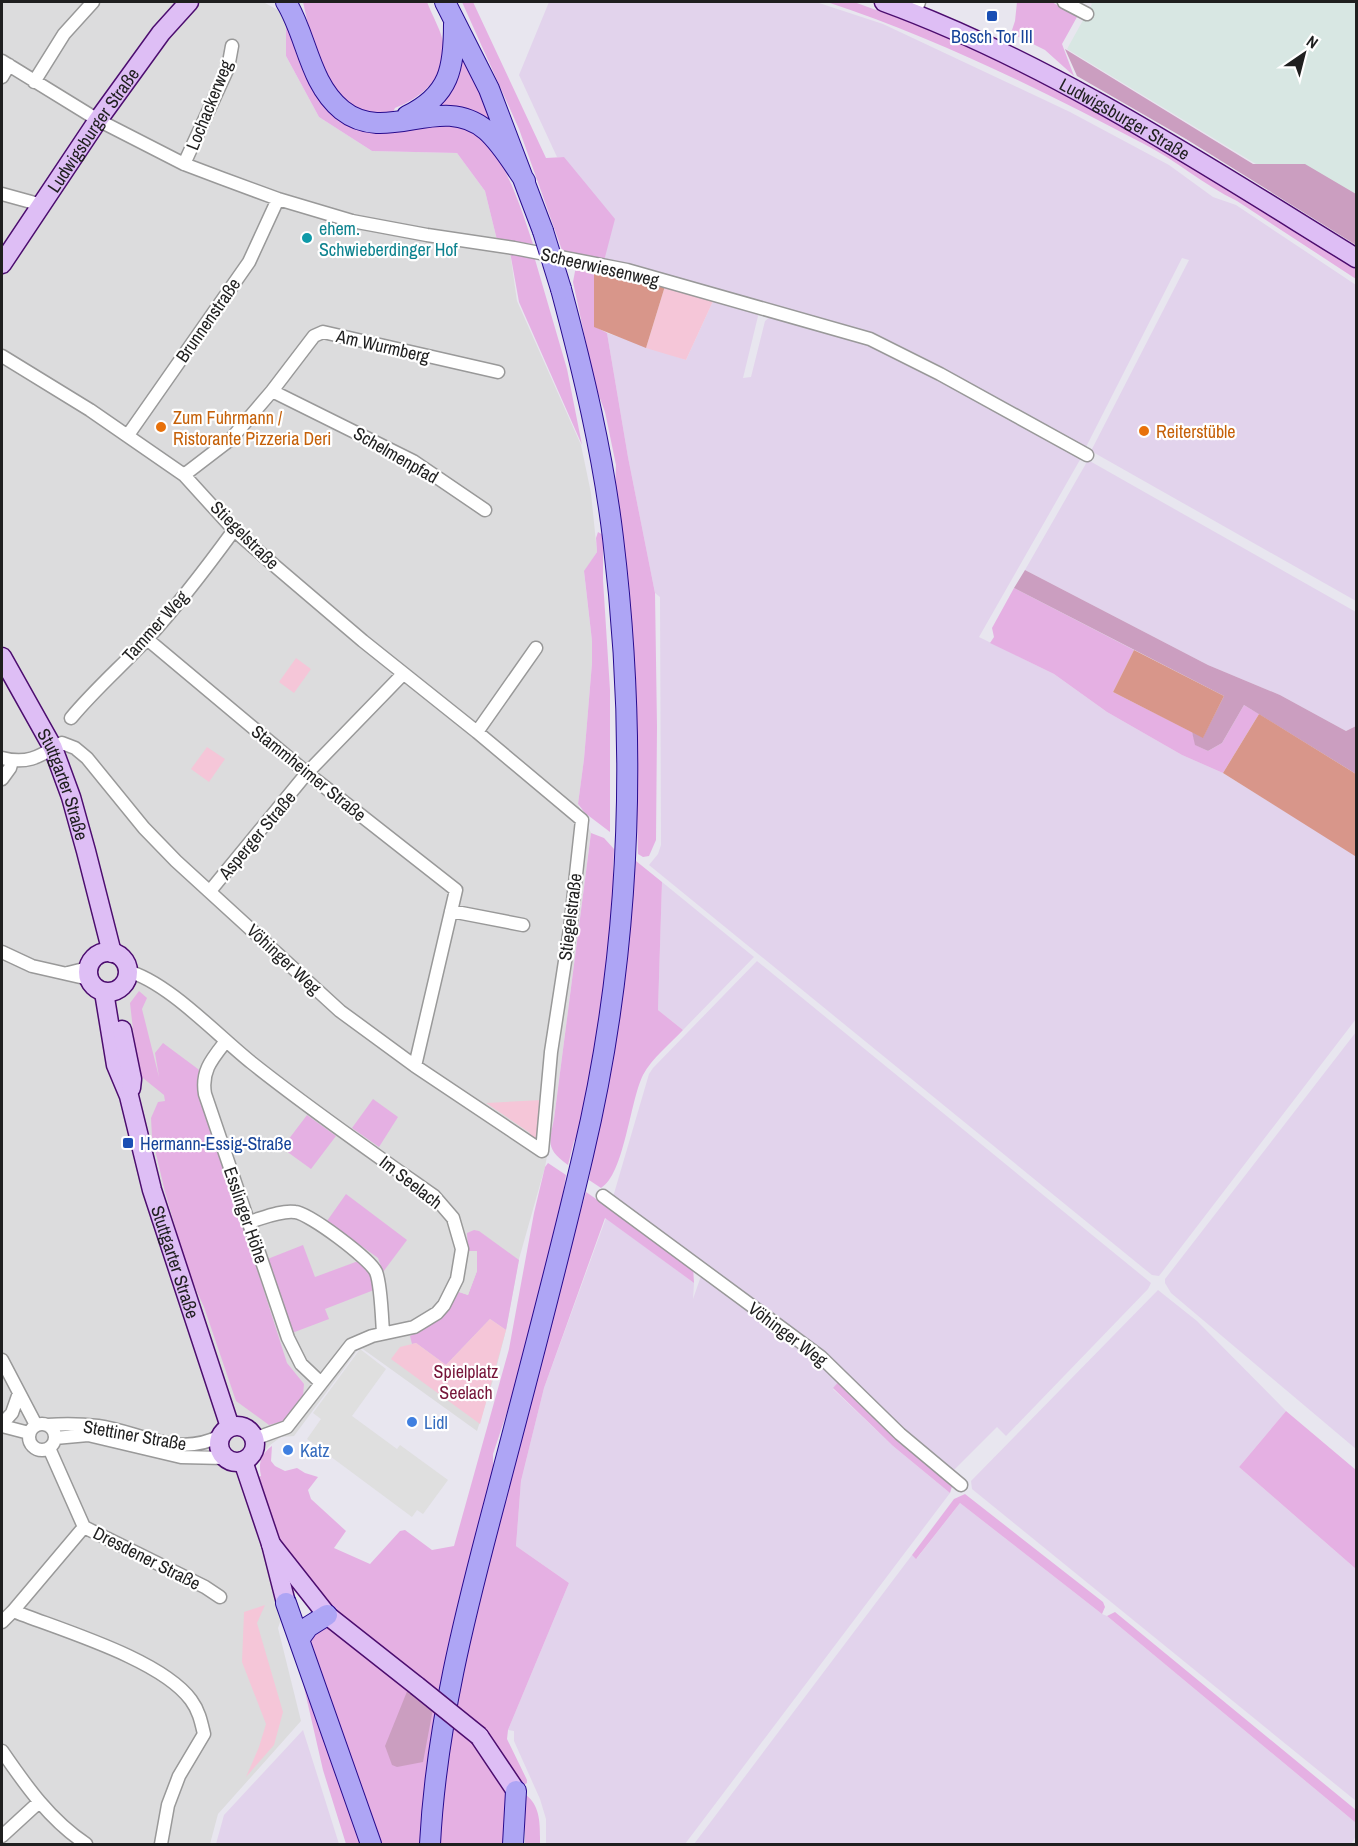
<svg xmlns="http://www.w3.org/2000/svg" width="1358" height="1846" viewBox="0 0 1358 1846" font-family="'Archivo Narrow',sans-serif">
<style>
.residential{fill:#dcdcdd}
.industrial{fill:#d8e7e3}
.farmland{fill:#e2d3ec}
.grass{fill:#e5b0e3}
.forest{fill:#cb9ec0}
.park{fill:#f5c6d8}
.pitch{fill:#d8968a}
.parking{fill:#dfdfdf}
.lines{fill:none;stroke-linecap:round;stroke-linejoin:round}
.street-casing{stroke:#999;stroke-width:15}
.secondary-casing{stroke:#4c0d6f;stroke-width:21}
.primary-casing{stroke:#270b8e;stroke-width:22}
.street{stroke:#fff;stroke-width:12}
.secondary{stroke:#debef5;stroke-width:18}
.primary{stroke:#aea5f5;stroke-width:20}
.secondary-bridge-casing{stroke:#4c0d6f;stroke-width:21;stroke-linecap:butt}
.primary-bridge-casing{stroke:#270b8e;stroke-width:22;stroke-linecap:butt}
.secondary-bridge{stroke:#debef5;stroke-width:18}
.primary-bridge{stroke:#aea5f5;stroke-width:20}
.transit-dot{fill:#1a4fb4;stroke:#fff;stroke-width:2}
.culture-dot{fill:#0f9aa8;stroke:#fff;stroke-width:2}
.food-dot{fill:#e8710a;stroke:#fff;stroke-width:2}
.shop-dot{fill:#3f7fe0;stroke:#fff;stroke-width:2}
.labels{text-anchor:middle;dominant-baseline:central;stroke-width:4.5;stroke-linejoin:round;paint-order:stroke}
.transit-label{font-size:18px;fill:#164399;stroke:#fff}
.street-label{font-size:18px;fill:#1f1f1f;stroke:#fff}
.culture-label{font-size:18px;fill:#0d838f;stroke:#fff;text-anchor:start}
.food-label{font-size:18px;fill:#c56008;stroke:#fff;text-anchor:start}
.park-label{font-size:18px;fill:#761439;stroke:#fff}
.shop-label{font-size:18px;fill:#366cbe;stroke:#fff;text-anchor:start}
</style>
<rect width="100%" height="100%" fill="#e8e6ef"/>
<path class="residential" d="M2,2H263L278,10L286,24V56L319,117L372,151L457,153L485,191L497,240L510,252L517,301L581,445L591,493L597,552L584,572L592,641V663L584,759L578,804L591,833L554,1119L545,1167L519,1259L506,1330L494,1377L477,1431L360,1347L294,1436L281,1437L270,1445L239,1480L284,1611L278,1628L301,1721L218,1814L210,1844H2Z"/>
<path class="industrial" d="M1088,2H1356V225L1067,49L1092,4Z"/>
<path class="farmland" d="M549,2H816L883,24L1070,112L1169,165L1213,197L1236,205L1356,285V601L1091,451L1189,260L1182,258L1085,449L873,336L604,261L564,157H557L519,75Z
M714,299L759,312L743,378L751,377L765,321L772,315L871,343L907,360L1081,458L979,637L1054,674L1107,712L1182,755L1223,773L1355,855L1356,853V1019L1159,1276L1152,1275L1147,1271L649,865L658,854L661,845L660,597L655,593L628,457L607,333L686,360Z
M1088,460L1356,612V726L1346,731L1280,695L1208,665L1025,570Z
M662,882L754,957L683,1030L658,1010Z
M757,961L1151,1283L1148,1289L1006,1436L997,1427L953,1471L903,1430L824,1353L613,1197L649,1074L653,1068Z
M1356,1032V1449L1171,1293L1165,1283V1279Z
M606,1218L694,1283L693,1299L701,1276L808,1352L840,1380L833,1389L893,1446L950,1493L685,1844H546V1819L540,1799L514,1741V1731L508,1730L569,1583L516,1546L521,1481L544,1388Z
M1158,1290L1197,1321L1286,1411L1239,1467L1356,1569V1801L972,1489L971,1481Z
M960,1503L1102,1614L1107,1616L1356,1823V1836L1351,1844H694L912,1555L917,1558Z
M303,1730L339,1844H216L224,1815Z"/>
<path class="grass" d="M303,2H427C432,15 442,32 444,46C446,77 421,98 395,108L392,114C327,122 314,50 303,2Z
M462,2H473L546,158L564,157L615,219L604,261L563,253L519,129Z
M827,2H854L945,35L1085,101L1356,264V279L1237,201C1204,185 1177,161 1144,144C1042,90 936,38 827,2Z
M1017,2H1052L1077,17L1062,44L1074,76L1045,50L1011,33L1015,21Z
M286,24C296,50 302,77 319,99C371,170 439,93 485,141C507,163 523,214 533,244L497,240L485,191L457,153L372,151L319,117L286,56Z
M462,56L495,124L437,108Z
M510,252L534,256L567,369L582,445L519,302Z
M576,266L594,268V326L607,333L628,457L655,593L657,727L656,840L649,856L643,857L638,854L634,691L615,494L616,465L605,412L595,385L573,282Z
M598,532L603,535V580L610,690V832L585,813L578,804L584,759L592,663V641L584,571L597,552L596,538Z
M1014,588L1134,650L1113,692L1192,732L1196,745L1208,751L1222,743L1244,705L1259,714L1223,773L1182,755L1107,712L1054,674L990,643L994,637L992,628Z
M591,833L604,838L614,849L613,876L616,877L598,1045L577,1138L574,1141L568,1165C546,1149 549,1143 554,1119Z
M636,861L662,882L658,1010L683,1030C670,1044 652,1058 643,1075C630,1101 624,1175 601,1188L589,1180L592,1161L590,1159L613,1055L626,964Z
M139,991L147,998L142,1009L159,1077L155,1053L163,1043L202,1072L199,1087L287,1363L304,1384L303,1396L283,1421L269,1425L236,1401L204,1307L189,1274L165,1192L152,1137L151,1118L158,1102L165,1101L164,1095L138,1074L130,1003Z
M373,1099L398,1117L379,1147L352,1128Z
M307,1115L336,1136L311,1169L282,1148Z
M548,1163L566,1175L562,1200L519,1376L493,1454V1478L441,1695L335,1616L283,1548L268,1511L258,1477L261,1476C258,1463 261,1454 272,1446L271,1461L275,1466L285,1471L297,1468L305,1473L318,1477L308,1490L311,1499L346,1531L334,1548L370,1564L400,1531L405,1530L432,1550L454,1546L509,1349L534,1213L545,1167Z
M586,1192L693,1266L694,1283L605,1218L544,1388L521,1481L516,1546L569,1583L508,1730L507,1739L527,1780V1783L522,1786C502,1754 486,1728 456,1705L479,1583L577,1217L580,1213Z
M346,1194L407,1240L383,1272L378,1258L327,1221Z
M474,1230L479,1231L519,1260L506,1330L490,1319L446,1365L416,1343L412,1344L410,1336C433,1326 447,1314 459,1292L468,1295L477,1271V1251H468L467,1233Z
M303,1245L315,1277L361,1260L371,1271L374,1290L325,1309L329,1319L292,1333L265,1260Z
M840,1380L953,1483L950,1493L893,1446L833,1388Z
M1286,1411L1356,1470V1569L1239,1467Z
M965,1494L1103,1602L1105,1607L1102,1614L960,1503L916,1559L912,1555L954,1499Z
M1115,1612L1356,1810V1823L1107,1616Z
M326,1624L438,1712L422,1844H379L310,1644L309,1637Z
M310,1677L367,1844H346L323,1770L303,1683Z
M452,1723L473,1740L507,1791L514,1844H437Z
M526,1795C541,1806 540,1826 540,1844H525V1821L522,1796Z"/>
<path class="forest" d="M1065,49L1253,164H1305L1356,194V245L1186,139L1077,76Z
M1025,570L1208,665L1280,695L1346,731L1356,726V774L1244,705L1222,743L1208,751L1195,745L1192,732L1203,737L1224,696L1014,588Z
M408,1689L433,1709L423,1762L397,1767L392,1765L385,1746Z"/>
<path class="park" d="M665,286L714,299L686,360L646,348Z
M296,658L311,669L294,693L279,682Z
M207,747L225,759L209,782L191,769Z
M542,1100L537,1140L527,1138L530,1133L486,1103Z
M490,1319L506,1330L480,1424L391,1359L400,1347L416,1343L446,1365Z
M265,1605L257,1623L283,1712L274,1745L246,1777L259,1747L266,1724L242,1662L244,1612Z"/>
<path class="pitch" d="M594,268L665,286L646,348L594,327Z
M1134,650L1224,696L1203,738L1113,692Z
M1259,714L1356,774V853L1355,856L1223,773Z"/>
<path class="parking" d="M468,1251H477V1271L468,1295L459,1292L467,1269Z
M360,1349L386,1369L352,1416L397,1449L400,1445L448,1480L423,1514L417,1510L412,1517L307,1439L321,1419L313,1413Z"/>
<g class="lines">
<g class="street-casing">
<path id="street" d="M1064,2L1087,14
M915,13L919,2
M2,61L98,120L184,164L221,178L278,199L352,221L427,235L514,248L627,270L870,339L940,374L1087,455
M2,77L9,65
M34,82L64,34L93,2
M184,164L228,68L232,46
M2,194L42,205
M2,356L90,410L184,475L234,530L275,566L363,641L477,732L582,820L570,929L551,1052L542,1151L415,1066L340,1011L176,861L144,828L87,758L75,748L62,743C40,756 28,765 2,758
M272,391L413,461L485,510
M128,435L249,262L278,199
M184,475L231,439L272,391L314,336L323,332L498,372
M147,639L307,773L456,890L415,1066
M71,718C95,689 123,665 148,638C179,604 207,567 234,530
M477,732L536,648
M2,779L10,768L12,761
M210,891L307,773L403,674
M451,911L523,925
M2,952L32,966L89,979
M127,971C167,981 218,1036 252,1063C311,1110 373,1153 434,1196L453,1218L462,1249L457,1279L444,1305L437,1313L414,1327L372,1336L351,1345L287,1427L254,1439
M68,973L88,968
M226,1041C212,1059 201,1071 205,1094L288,1338L301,1364L321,1383
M603,1196L821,1357L900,1434L961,1485
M249,1222C263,1218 281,1210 295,1212C309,1213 370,1259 376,1272C381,1284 382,1319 383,1333
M2,1360L36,1425
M29 1437a13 13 0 1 1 26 0a13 13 0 1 1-26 0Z
M2,1424L12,1413L19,1393
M47,1425C64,1424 81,1424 98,1426C140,1432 178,1458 220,1436
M2,1426L29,1433
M55,1438L88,1435L181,1457L225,1458
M49,1448L84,1527L205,1587L220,1597
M13,1611C61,1630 161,1659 191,1700C199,1711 201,1721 204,1734L179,1776L168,1805L161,1844
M2,1622L13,1611L84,1527
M2,1751C26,1786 50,1820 86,1844
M2,1836L38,1803"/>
</g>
<g class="secondary-casing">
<g id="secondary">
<path id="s1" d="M884,2C1051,63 1205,165 1356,258"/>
<path id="s2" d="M2,264L98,120L161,33L189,2"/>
<path id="s3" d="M2,657L53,748L71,797L86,851L112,953"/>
<circle cx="108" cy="972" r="20"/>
<path id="s4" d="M104,992L116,1065L129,1096L152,1190L230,1427"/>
<path d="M122,1030L132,1079L131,1088"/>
<circle cx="237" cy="1444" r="18"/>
<path d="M243,1461L271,1544L286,1603"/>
<path d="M271,1544L327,1615L417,1686"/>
<path d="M479,1736L516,1791"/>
</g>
</g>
<g class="primary-casing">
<path id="primary" d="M286,2C307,36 309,83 342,110C387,146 440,92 486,130C502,144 513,164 525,181
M445,2L489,89L543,231
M407,116C450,95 454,68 454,24
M286,1603L371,1844
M300,1638L308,1627L327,1615
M430,1844C436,1727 465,1614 495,1501C525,1386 556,1271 583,1155C631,953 638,744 613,538C603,454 583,371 561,289
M513,1844L516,1791"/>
</g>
<use href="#street" class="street"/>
<use href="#secondary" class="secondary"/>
<use href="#primary" class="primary"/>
<g class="secondary-bridge-casing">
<path id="secondary-bridge" d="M417,1686L479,1736"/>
</g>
<g class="primary-bridge-casing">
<path id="primary-bridge" d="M543,231L561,289"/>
</g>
<use href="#secondary-bridge" class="secondary-bridge"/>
<use href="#primary-bridge" class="primary-bridge"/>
</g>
<g class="transit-dot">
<rect x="986" y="10" width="12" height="12" rx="3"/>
<rect x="122" y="1137" width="12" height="12" rx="3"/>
</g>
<circle class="culture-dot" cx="307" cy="238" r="6"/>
<g class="food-dot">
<circle cx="161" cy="427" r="6"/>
<circle cx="1144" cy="431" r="6"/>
</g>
<g class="shop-dot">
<circle cx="412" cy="1422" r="6"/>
<circle cx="288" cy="1450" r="6"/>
</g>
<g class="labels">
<g class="transit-label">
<text x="992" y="36">Bosch Tor III</text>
<text x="140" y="1143" text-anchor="start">Hermann-Essig-Straße</text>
</g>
<g class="street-label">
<text transform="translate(209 105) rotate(-68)">Lochackerweg</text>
<text stroke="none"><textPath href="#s1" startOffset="268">Ludwigsburger Straße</textPath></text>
<text stroke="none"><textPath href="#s2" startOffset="162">Ludwigsburger Straße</textPath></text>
<text transform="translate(600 267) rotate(13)">Scheerwiesenweg</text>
<text transform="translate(208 320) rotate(-55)">Brunnenstraße</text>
<text transform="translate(383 346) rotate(13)">Am Wurmberg</text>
<text transform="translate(396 455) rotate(30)">Schelmenpfad</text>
<text transform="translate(245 535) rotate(45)">Stiegelstraße</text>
<text transform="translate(155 626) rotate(-48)">Tammer Weg</text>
<text transform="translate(309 773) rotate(39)">Stammheimer Straße</text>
<text stroke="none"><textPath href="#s3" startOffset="142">Stuttgarter Straße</textPath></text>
<text transform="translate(257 835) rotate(-50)">Asperger Straße</text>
<text transform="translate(570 917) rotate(-83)">Stiegelstraße</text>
<text transform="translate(284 959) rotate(43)">Vöhinger Weg</text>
<text transform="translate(411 1182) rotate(38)">Im Seelach</text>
<text transform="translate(246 1215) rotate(71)">Esslinger Höhe</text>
<text stroke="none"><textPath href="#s4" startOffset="280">Stuttgarter Straße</textPath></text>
<text transform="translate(788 1334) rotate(37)">Vöhinger Weg</text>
<text transform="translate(135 1435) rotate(10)">Stettiner Straße</text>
<text transform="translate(147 1558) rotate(27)">Dresdener Straße</text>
</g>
<g class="culture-label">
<text x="319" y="228">ehem.<tspan x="319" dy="21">Schwieberdinger Hof</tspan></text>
</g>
<g class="food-label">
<text x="173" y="417">Zum Fuhrmann /<tspan x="173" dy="21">Ristorante Pizzeria Deri</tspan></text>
<text x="1156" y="431">Reiterstüble</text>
</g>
<g class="park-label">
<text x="466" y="1371">Spielplatz<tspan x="466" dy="21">Seelach</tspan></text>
</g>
<g class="shop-label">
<text x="424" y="1422">Lidl</text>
<text x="300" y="1450">Katz</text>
</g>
</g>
<rect width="1358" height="1846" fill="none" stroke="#1f1f1f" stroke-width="6"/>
<g transform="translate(1304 54) rotate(35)" stroke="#ffffff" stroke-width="4.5" paint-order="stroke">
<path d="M0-4.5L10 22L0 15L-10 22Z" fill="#1f1f1f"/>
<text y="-9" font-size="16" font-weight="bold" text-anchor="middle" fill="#1f1f1f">N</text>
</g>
</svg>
